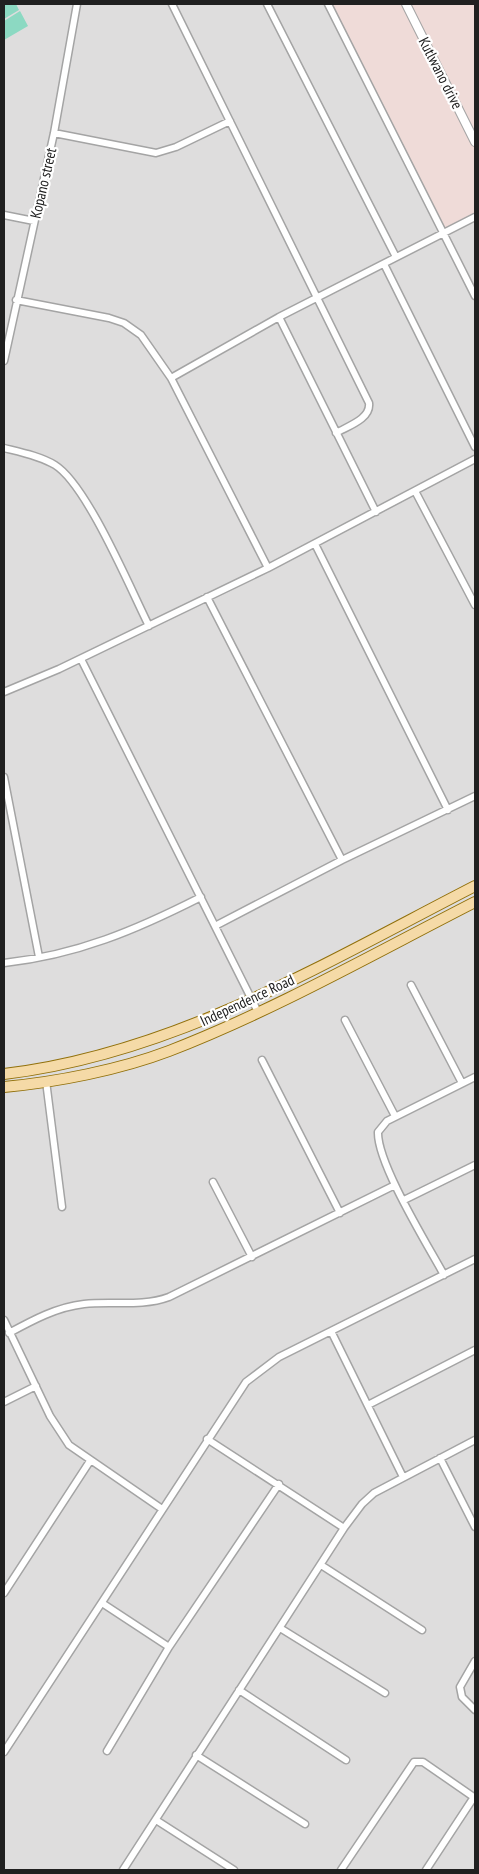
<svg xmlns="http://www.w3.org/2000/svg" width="479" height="1874" viewBox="0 0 479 1874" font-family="'PT Sans Narrow',sans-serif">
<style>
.residential{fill:#dedddd}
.commercial{fill:#efdbd8}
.pitch{fill:#8cd9c2}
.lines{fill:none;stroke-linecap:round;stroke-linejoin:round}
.minor-casing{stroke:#a4a4a4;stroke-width:9}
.tertiary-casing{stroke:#a4a4a4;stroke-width:10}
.primary-casing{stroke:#91700b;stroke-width:12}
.minor{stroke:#fff;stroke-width:6}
.tertiary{stroke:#fff;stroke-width:8}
.primary{stroke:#f5daa7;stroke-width:10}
.labels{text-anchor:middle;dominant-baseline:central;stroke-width:4.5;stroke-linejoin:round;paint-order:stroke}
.street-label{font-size:15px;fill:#202020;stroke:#fff}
</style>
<rect width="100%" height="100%" fill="#f0eee7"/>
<path class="residential" d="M4,4H475V1870H4Z"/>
<path class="commercial" d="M328,4H475V217L444,233Z"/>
<path class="pitch" d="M4,4H16L19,10L4,19Z
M20,11L28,26L4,40V21Z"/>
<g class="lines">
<g class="minor-casing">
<path id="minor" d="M172,4L369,403C371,419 348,426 336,433
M267,4L396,257
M328,4L475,296
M54,133L156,153L176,147L230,121
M4,215L34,221
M384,264L475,447
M16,300L109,318L124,323L141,335L171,378L268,568
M279,317L376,512
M4,361L54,133L77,4
M171,378L279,317L475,217
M4,448C20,452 40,456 55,465C87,485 130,588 149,626
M415,491L475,605
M315,544L448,810
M207,597L342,860
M81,659L258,1012
M4,692L59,669L268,568L475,459
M4,777L39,957
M215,926L342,860L475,796
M4,963C77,955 136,930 201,897
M411,985L462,1083
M345,1020L395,1116
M262,1060L340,1213
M46,1081L62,1207
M213,1182L252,1257
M404,1200L475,1165
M444,1275C427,1244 377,1163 378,1132L387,1121L475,1077
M4,1320L50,1416L69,1445L162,1509
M331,1331L403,1477
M9,1333C33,1320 57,1307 84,1304C112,1301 142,1307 169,1297L395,1185
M4,1402L36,1386
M368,1405L475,1350
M207,1439L344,1528
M440,1458L475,1527
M321,1565L422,1630
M4,1593L90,1461
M102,1603L169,1647
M280,1628L385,1693
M475,1661L460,1687L462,1697L475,1710
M239,1690L346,1760
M107,1751L169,1647L279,1484
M4,1752L246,1382L279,1357L475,1259
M196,1755L305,1824
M156,1820L234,1870
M123,1870L344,1528L362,1504L374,1493L475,1440
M341,1870L414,1762H423L475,1798
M426,1870L474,1797"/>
</g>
<g class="tertiary-casing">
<path id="tertiary" d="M406,4L475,142"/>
</g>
<g class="primary-casing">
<path id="primary" d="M4,1074C174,1054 325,963 475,886
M4,1087C57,1082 119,1070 169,1051C275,1010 375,953 475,902"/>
</g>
<use href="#minor" class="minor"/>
<use href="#tertiary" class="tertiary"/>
<use href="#primary" class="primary"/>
</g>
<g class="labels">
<g class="street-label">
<text transform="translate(441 73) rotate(63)">Kutlwano drive</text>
<text transform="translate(43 183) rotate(-77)">Kopano street</text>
<text transform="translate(247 1000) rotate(-25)">Independence Road</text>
</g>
</g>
<rect width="479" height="1874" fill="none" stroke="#202020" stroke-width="10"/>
</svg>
